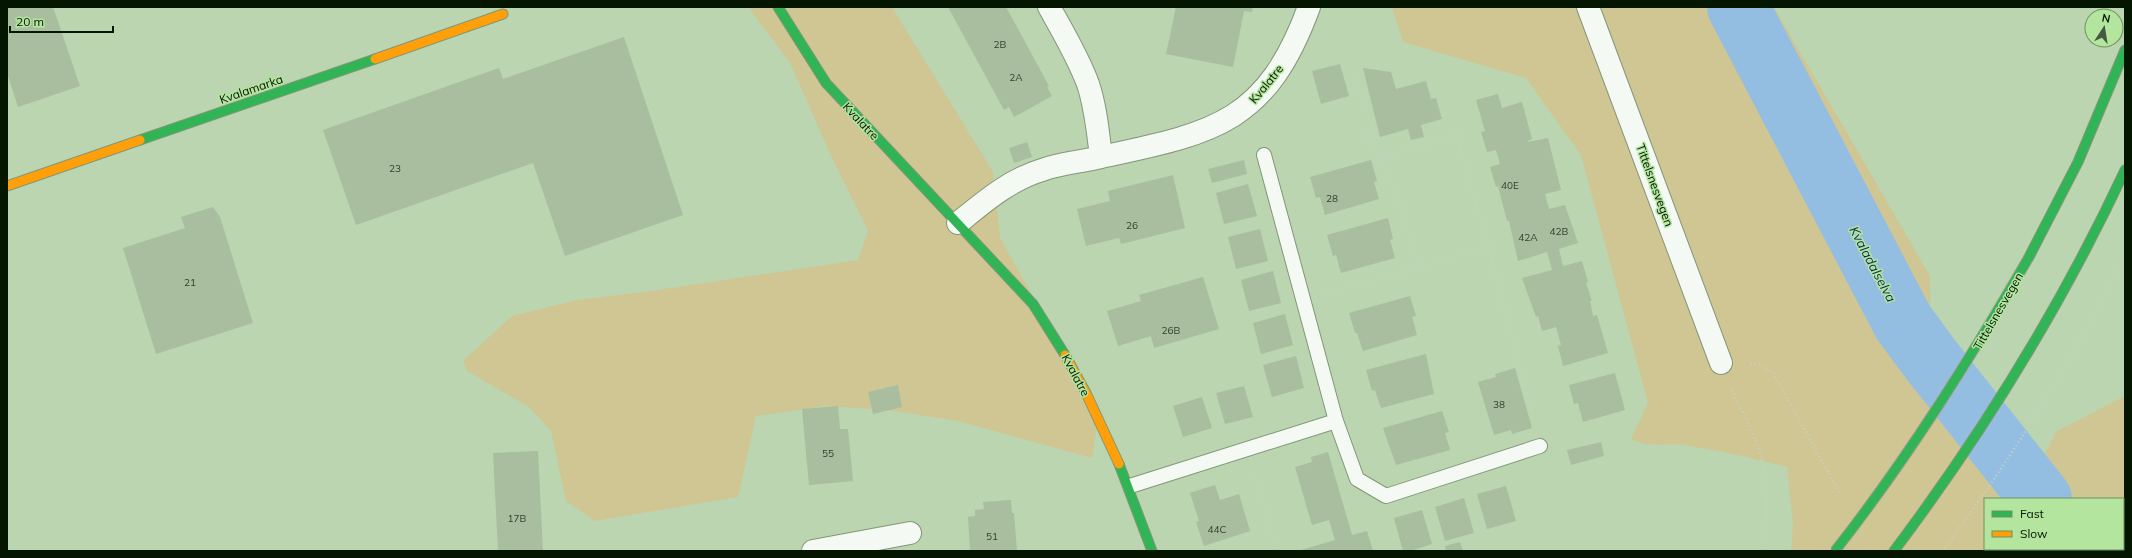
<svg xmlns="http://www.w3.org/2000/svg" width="2132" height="558" viewBox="0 0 2132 558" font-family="Mulish,sans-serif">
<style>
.green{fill:#cfc694;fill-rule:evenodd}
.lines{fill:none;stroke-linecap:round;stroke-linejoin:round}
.river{stroke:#94bee1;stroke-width:62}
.building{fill:#a8be9f}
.lane-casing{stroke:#829779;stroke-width:16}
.street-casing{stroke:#829779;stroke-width:24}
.fast-casing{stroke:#829779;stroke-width:11}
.slow-casing{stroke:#829779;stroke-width:11}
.path{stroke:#c8d1c5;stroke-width:2.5;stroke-dasharray:1 3;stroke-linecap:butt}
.lane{stroke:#f5f9f3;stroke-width:14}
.street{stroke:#f5f9f3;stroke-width:22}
.fast{stroke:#30b455;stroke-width:9}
.slow{stroke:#ff9f0a;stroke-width:9}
.fast-bridge-casing{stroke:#9a9c8a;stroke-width:11;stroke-linecap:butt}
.fast-bridge{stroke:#30b455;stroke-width:9}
.labels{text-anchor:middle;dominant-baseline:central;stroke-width:3;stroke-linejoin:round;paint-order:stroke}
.number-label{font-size:10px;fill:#2e4128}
.street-label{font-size:12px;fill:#051600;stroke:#b3e59f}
.water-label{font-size:13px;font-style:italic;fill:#0b2b54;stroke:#b3e59f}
</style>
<rect width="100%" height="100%" fill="#bad5af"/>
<path class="green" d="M748,7H892L993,172L1000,238L1054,334L1097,426L1092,458L958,421L887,410L825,406L756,416L738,497L595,521L566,501L551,431L529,407L467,371L463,361L512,316L577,300L651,291L858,260L868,231L832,158L790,63Z
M1392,7H1774L1930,276L1931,360L2028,484L2057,431L2125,396V551H1791L1793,525L1787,467C1752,458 1718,450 1683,445C1666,443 1647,448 1631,439L1648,403L1581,155L1526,78L1403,42ZM1985,499H2123V549H1985Z"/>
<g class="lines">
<path class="river" d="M1738,7L1903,322L1931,360L2041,499
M2086,549L2088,551"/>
</g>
<path class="building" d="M7,7H53L80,86L18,107L7,73Z
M948,7H1006L1049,86L1047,87L1052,96L1014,117L1009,107L1004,110Z
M1176,7H1253L1252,12L1244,11L1233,67L1166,54Z
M624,37L683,215L565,256L533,163L356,225L323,130L499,68L503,79Z
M1340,64L1349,96L1321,104L1312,71Z
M1363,68L1391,72L1396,89L1426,81L1431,99L1436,98L1442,119L1421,125L1424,137L1411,140L1408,129L1380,137Z
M1498,94L1502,108L1522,102L1532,139L1528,141V142L1548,138L1561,190L1545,194L1549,209L1565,205L1578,243L1559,249L1563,266L1582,261L1588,282L1586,283L1592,301H1590L1593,316L1597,315L1608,353L1563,366L1558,346L1561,345L1556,327L1542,331L1538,316L1536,317L1522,278L1552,270L1547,252L1518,261L1509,221H1507L1498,186L1496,187L1490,167L1500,164L1496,150L1487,152L1481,132L1485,131L1476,100Z
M1027,142L1032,157L1014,163L1009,148Z
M1244,160L1247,174L1212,183L1208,169Z
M1371,160L1377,181L1374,182L1379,199L1325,215L1320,197L1316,198L1310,177Z
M1173,175L1185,228L1121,244L1119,238L1086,246L1077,209L1110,201L1108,191Z
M1248,184L1257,216L1224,224L1216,193Z
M213,207L220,217L253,323L156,354L123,248L185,228L181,217Z
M1388,218L1393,239L1390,240L1395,258L1341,273L1336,255L1333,256L1327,235Z
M1260,229L1268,261L1236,269L1228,237Z
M1273,271L1281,303L1249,311L1241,280Z
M1203,277L1219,329L1154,348L1151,336L1118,346L1107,311L1141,301L1139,295Z
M1410,296L1416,316L1412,317L1417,335L1363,351L1357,333H1355L1349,313Z
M1285,314L1293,345L1261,354L1253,323Z
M1426,354L1434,394L1381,408L1375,390L1372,391L1366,370Z
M1296,356L1304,388L1272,397L1263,365Z
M1515,368L1532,428L1512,434L1511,430L1494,435L1478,382L1496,377L1495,374Z
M1615,373L1625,410L1583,422L1578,403L1574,404L1569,385Z
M898,385L902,407L873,414L868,392Z
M1244,386L1253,417L1225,424L1216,393Z
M1202,397L1212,428L1183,437L1173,406Z
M838,406L840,429H848L853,481L809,485L802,409Z
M1442,411L1449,432L1445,433L1450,450L1396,465L1383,428Z
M1601,442L1604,456L1571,465L1567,450Z
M538,451L543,551H498L493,453Z
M1328,452L1352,535L1367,531L1373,551H1298L1335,540L1329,520L1312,525L1295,467L1312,462L1311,457Z
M1215,485L1220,500L1239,494L1250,531L1204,546L1196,522L1199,521L1190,493Z
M1506,486L1516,521L1487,529L1477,494Z
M1464,498L1474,533L1445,541L1435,507Z
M1011,500L1012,513H1014L1017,551H970L968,517L975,516V510L984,509L983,502Z
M1422,510L1432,544L1410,551H1403L1394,518Z
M1460,542L1463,551H1446L1445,546Z"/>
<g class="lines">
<g class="lane-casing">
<path id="lane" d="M1264,155L1336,421L1357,479L1386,496L1540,446
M1130,486L1336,421"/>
</g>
<g class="street-casing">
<path id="street" d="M1049,7C1063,32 1078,57 1088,84C1096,108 1098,133 1101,157
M1588,7L1721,363
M958,223C984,202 1009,180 1042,170C1060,163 1081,162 1101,157C1213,133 1266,124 1309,7
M813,551L910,533"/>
</g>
<g class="fast-casing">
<path id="fast" d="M778,7L826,83L1033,304L1065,355
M140,140L375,59
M2029,257L2078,162L2125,50
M1119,464L1152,551
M1894,551C1985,430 2061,307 2125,170"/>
</g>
<g class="slow-casing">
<path id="slow" d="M375,59L503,14
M7,186L140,140
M1065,355L1086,393L1119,464"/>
</g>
<path class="path" d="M1354,73L1373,130L1364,135C1370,148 1379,156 1385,169C1401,199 1408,235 1419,268
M1379,159L1456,135L1489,247L1534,422
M1327,294L1489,247
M1751,363L1760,365L1773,373L1841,495
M1732,390C1742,411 1753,432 1761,454C1767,472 1770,534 1762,551
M1254,472L1277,551
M1943,551C2012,457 2075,359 2125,253"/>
<use href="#lane" class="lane"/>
<use href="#street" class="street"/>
<use href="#fast" class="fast"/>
<use href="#slow" class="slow"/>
<g class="fast-bridge-casing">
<path id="fast-bridge" d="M1835,551C1908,458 1970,359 2029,257"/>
</g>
<use href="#fast-bridge" class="fast-bridge"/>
</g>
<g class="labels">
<g class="number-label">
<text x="1000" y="44">2B</text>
<text x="1016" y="77">2A</text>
<text x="395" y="168">23</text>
<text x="1510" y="185">40E</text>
<text x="1332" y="198">28</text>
<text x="1132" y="225">26</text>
<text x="1559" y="231">42B</text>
<text x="1528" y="237">42A</text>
<text x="190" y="282">21</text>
<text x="1171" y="330">26B</text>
<text x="1499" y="404">38</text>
<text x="828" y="453">55</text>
<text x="517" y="518">17B</text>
<text x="1217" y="529">44C</text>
<text x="992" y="536">51</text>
</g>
<g class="street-label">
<text transform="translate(1266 84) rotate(-51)">Kvalatre</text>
<text transform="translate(251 89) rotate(-19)">Kvalamarka</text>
<text transform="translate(861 121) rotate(47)">Kvalatre</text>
<text transform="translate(1655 185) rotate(70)">Tittelsnesvegen</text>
<text transform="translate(1998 311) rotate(-60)">Tittelsnesvegen</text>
<text transform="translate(1076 375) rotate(62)">Kvalatre</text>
</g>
<g class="water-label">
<text transform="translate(1873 264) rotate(62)">Kvaladalselva</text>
</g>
</g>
<rect width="2132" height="558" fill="none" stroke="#051600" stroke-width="16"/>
<rect x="1984" y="498" width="140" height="52" fill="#b3e59f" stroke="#6d925f"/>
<rect x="1992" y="511" width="20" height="6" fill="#30b455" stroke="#6d925f"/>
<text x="2020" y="518" font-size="12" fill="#051600">Fast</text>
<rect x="1992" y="531" width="20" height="6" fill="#ff9f0a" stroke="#6d925f"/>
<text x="2020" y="538" font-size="12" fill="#051600">Slow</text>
<g transform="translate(2104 28) rotate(12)"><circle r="19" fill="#b3e59f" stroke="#6d925f"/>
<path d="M0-3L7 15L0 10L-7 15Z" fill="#44593d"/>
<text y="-6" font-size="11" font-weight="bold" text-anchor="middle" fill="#051600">N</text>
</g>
<path d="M10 26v6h103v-6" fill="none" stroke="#051600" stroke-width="2"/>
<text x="16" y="26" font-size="12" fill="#051600" stroke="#b3e59f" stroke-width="3" paint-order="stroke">20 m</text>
</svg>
